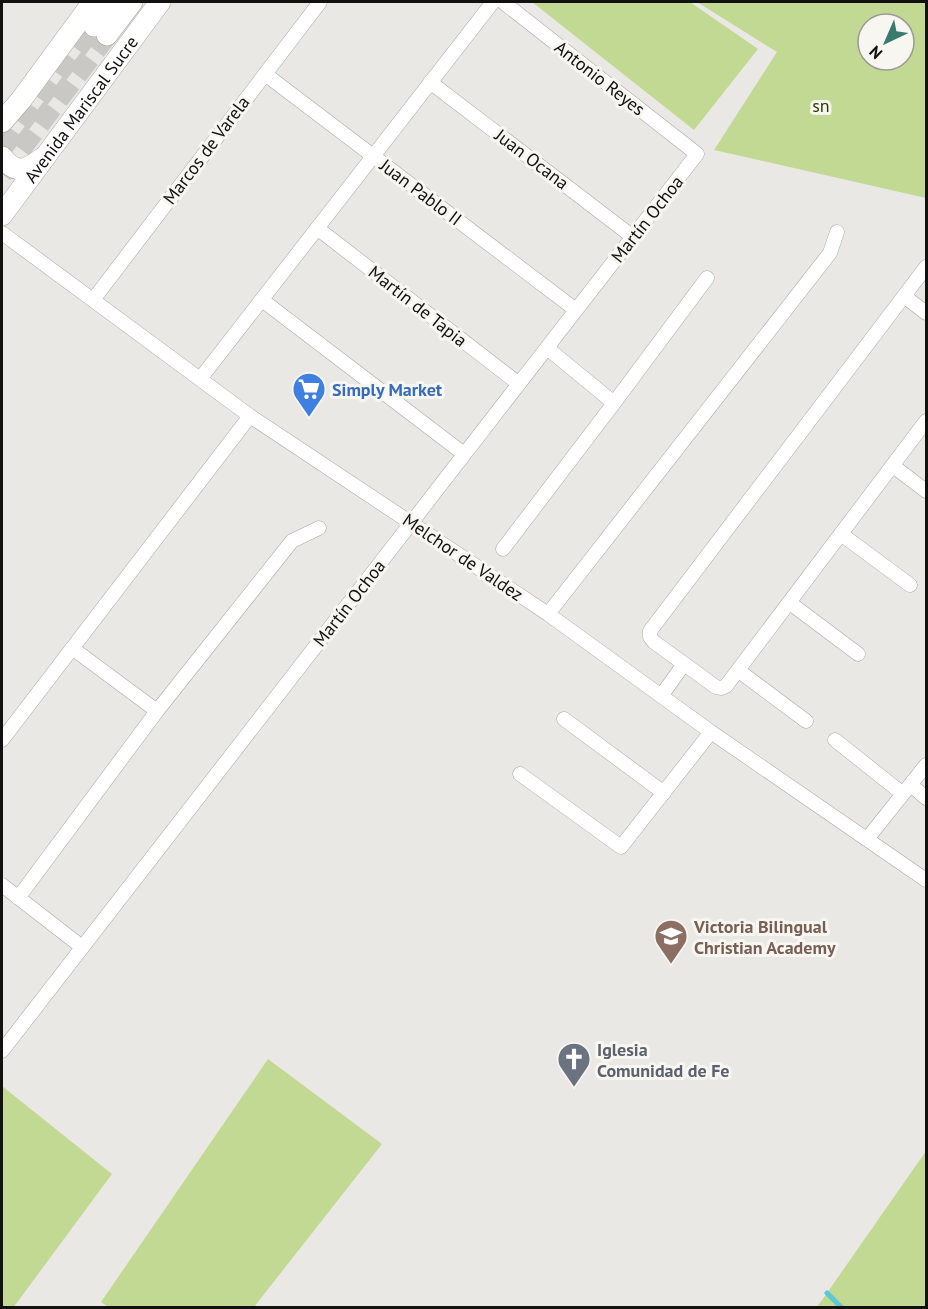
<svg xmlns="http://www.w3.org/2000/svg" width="928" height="1309" viewBox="0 0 928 1309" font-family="'PT Sans',sans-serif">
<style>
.green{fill:#c2d993;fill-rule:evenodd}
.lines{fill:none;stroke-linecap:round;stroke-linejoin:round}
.stream{stroke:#5cc8d7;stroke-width:5}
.primary-tunnel{stroke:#cac8c4;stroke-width:21;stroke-dasharray:21 10;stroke-linecap:butt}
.street-casing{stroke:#a8a7a3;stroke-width:15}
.primary-casing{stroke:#a8a7a3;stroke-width:22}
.street{stroke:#fff;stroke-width:14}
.primary{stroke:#fff;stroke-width:21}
.labels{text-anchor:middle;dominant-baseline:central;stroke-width:6;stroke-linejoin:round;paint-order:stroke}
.street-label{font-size:18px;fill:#121110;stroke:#f7f6f1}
.park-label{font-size:18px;fill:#2c3a02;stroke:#f7f6f1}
.shop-label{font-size:18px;font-weight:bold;fill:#366cbe;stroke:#f7f6f1;text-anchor:start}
.education-label{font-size:18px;font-weight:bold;fill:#785e54;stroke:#f7f6f1;text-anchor:start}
.worship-label{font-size:18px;font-weight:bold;fill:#5b616d;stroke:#f7f6f1;text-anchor:start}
</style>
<rect width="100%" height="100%" fill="#eae8e4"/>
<path class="green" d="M532,2H690L758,49L694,130Z
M697,2H926V198L714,150L777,52ZM868,24H904V60H868Z
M268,1059L382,1144L254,1307H108L101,1302Z
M2,1086L112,1174L13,1308L2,1307Z
M926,1151V1307H817L827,1293Z"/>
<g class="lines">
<path class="stream" d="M827,1293L842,1308"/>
<path class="primary-tunnel" d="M2,148L94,26
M2,174L107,35"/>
<g class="street-casing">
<path id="street" d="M265,74L576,310
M430,82L633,237
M317,228L519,384
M2,233L250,416L548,614L711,732L926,880
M926,267L650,631V637L654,642L716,687L721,688L726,686L926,421
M904,296L926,313
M93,300L320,2
M262,300L464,454
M547,348L614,403L707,278
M200,379L493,2
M893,466L926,491
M841,534L910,585
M503,549L614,403
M790,603L858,654
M548,614L830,253L837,232
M72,648L157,711
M739,671L806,721
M661,696L684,664
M564,719L664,793
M2,740L250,416
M835,740L903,794
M520,774L621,847L711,732
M911,785L926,798
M867,839L926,765
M2,885L82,947
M18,898L157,711L292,541L319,528
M2,1051L697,154L503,2"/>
</g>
<g class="primary-casing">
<g id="primary">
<path d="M94,26L112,2"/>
<path d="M107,35L132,2"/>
<path d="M2,122L21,100L93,2"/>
<path d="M2,157C15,174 26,171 41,159"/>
<path id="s1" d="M2,215L160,2"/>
</g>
</g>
<use href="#street" class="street"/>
<use href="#primary" class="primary"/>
</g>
<defs>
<g id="supermarket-pin" transform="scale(1.725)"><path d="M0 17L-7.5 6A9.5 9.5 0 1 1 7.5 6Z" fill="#3f7fe0" stroke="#f7f6f1"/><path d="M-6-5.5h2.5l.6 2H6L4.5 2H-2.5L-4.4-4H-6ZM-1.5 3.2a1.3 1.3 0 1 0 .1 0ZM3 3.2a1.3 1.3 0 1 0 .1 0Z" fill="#fff"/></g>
<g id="school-pin" transform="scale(1.725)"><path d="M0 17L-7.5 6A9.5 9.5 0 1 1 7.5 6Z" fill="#8d6e63" stroke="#f7f6f1"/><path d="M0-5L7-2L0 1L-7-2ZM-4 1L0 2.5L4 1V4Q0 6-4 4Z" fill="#fff"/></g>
<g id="church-pin" transform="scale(1.725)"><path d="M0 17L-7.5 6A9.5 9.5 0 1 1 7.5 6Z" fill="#6b7280" stroke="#f7f6f1"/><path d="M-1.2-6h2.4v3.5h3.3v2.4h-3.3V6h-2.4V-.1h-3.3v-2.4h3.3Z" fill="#fff"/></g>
</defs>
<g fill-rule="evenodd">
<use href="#supermarket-pin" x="309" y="389"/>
<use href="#school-pin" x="671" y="936"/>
<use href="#church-pin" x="574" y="1059"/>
</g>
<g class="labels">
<g class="street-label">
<text transform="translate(600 78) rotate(38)">Antonio Reyes</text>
<text stroke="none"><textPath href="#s1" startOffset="132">Avenida Mariscal Sucre</textPath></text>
<text transform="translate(206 150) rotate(-53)">Marcos de Varela</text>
<text transform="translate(532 159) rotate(37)">Juan Ocana</text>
<text transform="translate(421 192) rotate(37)">Juan Pablo II</text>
<text transform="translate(647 219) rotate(-52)">Martín Ochoa</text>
<text transform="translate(418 306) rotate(38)">Martín de Tapia</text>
<text transform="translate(463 557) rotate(34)">Melchor de Valdez</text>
<text transform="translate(349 603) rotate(-52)">Martín Ochoa</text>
</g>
<g class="park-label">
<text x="821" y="105">sn</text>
</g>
<g class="shop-label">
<text x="332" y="389">Simply Market</text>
</g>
<g class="education-label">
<text x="694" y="926">Victoria Bilingual<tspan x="694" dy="21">Christian Academy</tspan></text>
</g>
<g class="worship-label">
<text x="597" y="1049">Iglesia<tspan x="597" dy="21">Comunidad de Fe</tspan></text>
</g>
</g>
<rect width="928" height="1309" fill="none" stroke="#121110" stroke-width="6"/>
<g transform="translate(886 42) rotate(224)"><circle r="28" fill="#f7f6f1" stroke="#9b9a97" stroke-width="1.5"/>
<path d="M0-4.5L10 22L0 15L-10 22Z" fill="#387b6c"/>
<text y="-9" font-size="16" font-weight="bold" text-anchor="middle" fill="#121110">N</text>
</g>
</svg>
